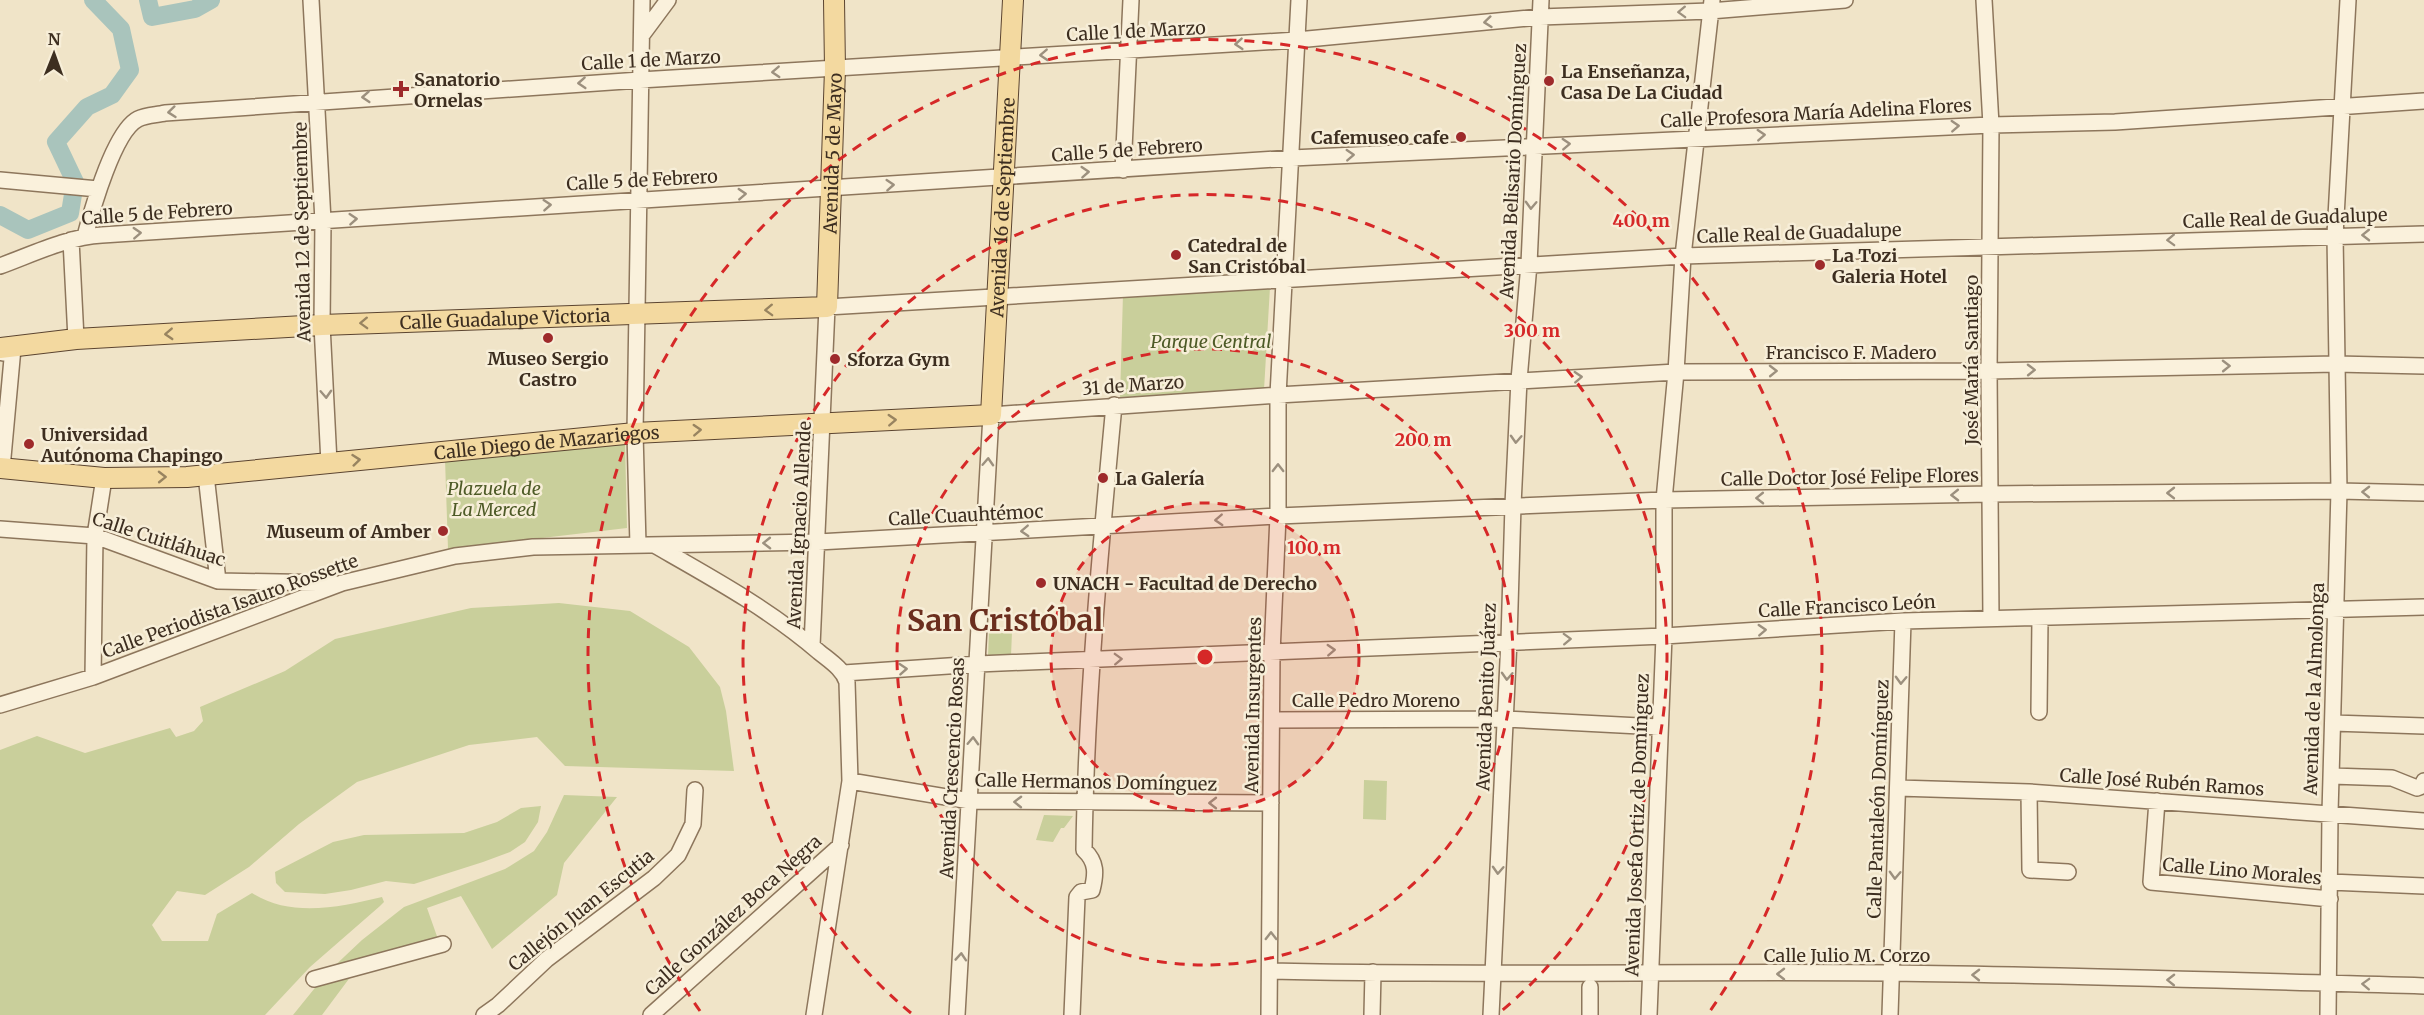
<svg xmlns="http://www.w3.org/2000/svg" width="2424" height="1015" viewBox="0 0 2424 1015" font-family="Merriweather,serif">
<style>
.green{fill:#c9cf9b}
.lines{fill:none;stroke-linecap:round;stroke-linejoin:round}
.river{stroke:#a9c4bc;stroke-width:18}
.minor-casing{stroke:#8d765c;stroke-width:18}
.major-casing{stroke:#5b4430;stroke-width:22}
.minor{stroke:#faf1dc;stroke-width:15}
.major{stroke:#f3d9a0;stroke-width:20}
.oneway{stroke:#9c907e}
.oneway2{stroke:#988460}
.ring{fill:none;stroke:#d62828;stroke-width:3;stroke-dasharray:10 8}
.poi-dot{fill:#9e2a2b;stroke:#f7eed8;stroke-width:2}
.labels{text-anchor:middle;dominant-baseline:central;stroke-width:5;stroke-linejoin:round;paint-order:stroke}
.street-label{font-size:18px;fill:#3d2e20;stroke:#f7eed8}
.poi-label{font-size:18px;font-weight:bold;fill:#3d2e20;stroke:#f7eed8;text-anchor:start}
.park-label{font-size:18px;font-style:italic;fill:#4d5a26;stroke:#f7eed8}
.town-label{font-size:30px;font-weight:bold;fill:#6b2e1e;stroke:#f7eed8}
.centre{fill:#d62828;stroke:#f7eed8;stroke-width:3}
.ring-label{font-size:18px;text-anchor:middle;font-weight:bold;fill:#d62828;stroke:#f7eed8;stroke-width:5;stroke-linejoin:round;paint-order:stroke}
</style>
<rect width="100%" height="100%" fill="#f0e4c8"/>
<path class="green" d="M1270,287L1264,390L1120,398L1123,294Z
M625,442L627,528L448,549L445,459Z
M559,603L630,611L689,647L720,687L726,711L734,771L565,766L537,737L469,745L357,782L299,824L249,867L205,895L177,891L152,925L162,941H208L217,914L252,893C291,918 340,907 382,897L384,902L380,906L310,967L265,1015H0V750L37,736L85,753L170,728L176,737L194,731L203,721L200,707L285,671L335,639L471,608Z
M989,632H1012L1011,656H988Z
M1364,780L1387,781L1386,820L1363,819Z
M564,795L617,797L564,863L557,895L492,949L461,896L427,908L439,942L360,964L322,1015H293L327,973L362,940L404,907L505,869L534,851L547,832Z
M541,806L538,822L525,842L510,852L483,862L414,884L386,881L351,890L325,894L285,892L276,883L275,872L333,842L364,835L464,833L497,822L521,808Z
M1044,815L1073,816L1064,828H1061L1053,842L1036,840Z"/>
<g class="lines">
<path class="river" d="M148,0L152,17L195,9L211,0
M0,215L28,230L70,213L75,182L56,142L87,107L112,95L130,70L121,29L93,0"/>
<g class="minor-casing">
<path id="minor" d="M311,0L323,221L322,325L329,463
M1984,0L1991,125L1989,371L1991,619
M642,35L668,0
M1123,170L1131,0
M0,180L98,189
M85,236C92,210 114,131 138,119C146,115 157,115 165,113L640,80L1297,40L1540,17L1710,11L1845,0
M71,240L76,339
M0,266C33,254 67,237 102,235L1292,158L1991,125L2115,122L2424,101
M2,468L13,348L3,353
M206,475L218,581
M0,529L95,536L218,581L333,583
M638,545L635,433L642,0
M656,546C712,578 769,609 819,652C830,661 843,669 847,682L850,781L814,1015
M812,646L827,307L1683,256L2424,234
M844,673L978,664L1664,636L1903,621L2424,607
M93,677L95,536L104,478
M0,705L93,677L342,583L455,556L533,547L818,542L1278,516L1664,500L1990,494L2339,491L2424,493
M2039,712L2040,618
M1273,720L1505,719L1659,727
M2333,723L2424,726
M2332,776L2392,778L2417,788L2422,786L2424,781
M850,781L970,801L1271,803
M1898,788L2029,792L2424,821
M2029,792L2030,870L2068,872
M2157,801L2151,882L2330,899
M2330,882L2424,886
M1271,971C1477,976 1684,971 1891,973C2069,975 2246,981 2424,986
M314,979L443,944
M484,1015L498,1005L547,959L654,878L678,855L693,824L695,790
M651,1015L841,845
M957,1015L991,415L1278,395L1676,372L1989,371L2336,364L2424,366
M1072,1015L1077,897L1081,892L1092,890C1096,874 1097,862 1084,850C1086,702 1100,553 1114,405
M1269,1015L1272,653L1278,516V395L1299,0
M1372,1015L1373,972
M1491,1015L1509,640L1513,505L1519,380L1529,264L1541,0
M1590,1015V987
M1649,1015L1664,636V500L1676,372L1683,256L1712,0
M1890,1015L1903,621
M2328,1015L2330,813L2339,491L2335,235L2348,0"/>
</g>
<g class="major-casing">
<g id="major">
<path id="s1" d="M0,348L76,339L322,325L827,307L835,69L834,0"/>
<path id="s2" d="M0,468L104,478L187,477L635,433L991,415L1013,0"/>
</g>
</g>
<use href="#minor" class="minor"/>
<use href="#major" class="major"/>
</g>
<defs><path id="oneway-chevron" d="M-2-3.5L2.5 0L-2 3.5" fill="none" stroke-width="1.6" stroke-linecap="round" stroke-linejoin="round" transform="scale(1.5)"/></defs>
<g class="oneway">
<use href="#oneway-chevron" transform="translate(1682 12) rotate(178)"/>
<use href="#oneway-chevron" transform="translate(1488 22) rotate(174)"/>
<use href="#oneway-chevron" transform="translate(1239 44) rotate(176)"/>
<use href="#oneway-chevron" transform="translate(1044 55) rotate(177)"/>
<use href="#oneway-chevron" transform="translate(776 72) rotate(177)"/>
<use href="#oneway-chevron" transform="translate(582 83) rotate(176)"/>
<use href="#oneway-chevron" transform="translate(366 97) rotate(176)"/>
<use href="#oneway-chevron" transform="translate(172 112) rotate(174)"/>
<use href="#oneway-chevron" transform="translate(1955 126) rotate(-3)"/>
<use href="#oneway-chevron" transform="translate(1761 135) rotate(-3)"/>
<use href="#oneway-chevron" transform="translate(1566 144) rotate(-3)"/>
<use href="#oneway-chevron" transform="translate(1350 155) rotate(-3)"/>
<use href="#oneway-chevron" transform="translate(1085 172) rotate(-4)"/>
<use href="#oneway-chevron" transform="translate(890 185) rotate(-4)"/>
<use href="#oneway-chevron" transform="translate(742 194) rotate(-3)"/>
<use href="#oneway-chevron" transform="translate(547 205) rotate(-4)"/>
<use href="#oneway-chevron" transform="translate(1531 205) rotate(92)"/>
<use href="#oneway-chevron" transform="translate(353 219) rotate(-4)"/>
<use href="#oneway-chevron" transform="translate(137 233) rotate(-3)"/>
<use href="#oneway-chevron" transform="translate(2366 235) rotate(179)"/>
<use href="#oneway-chevron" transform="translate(2171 240) rotate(178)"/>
<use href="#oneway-chevron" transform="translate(2226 366) rotate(-1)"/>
<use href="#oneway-chevron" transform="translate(2031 370) rotate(-1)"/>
<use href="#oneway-chevron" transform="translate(1773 371) rotate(-1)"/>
<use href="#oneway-chevron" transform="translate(1578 377) rotate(-3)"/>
<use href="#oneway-chevron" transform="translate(326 394) rotate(87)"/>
<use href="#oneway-chevron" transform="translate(1516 439) rotate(93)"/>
<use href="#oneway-chevron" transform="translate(988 462) rotate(-87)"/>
<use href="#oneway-chevron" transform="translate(1278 468) rotate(-90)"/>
<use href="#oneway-chevron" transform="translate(2366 492) rotate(-179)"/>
<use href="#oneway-chevron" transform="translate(2171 493) rotate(180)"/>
<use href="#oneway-chevron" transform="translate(1955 495) rotate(179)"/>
<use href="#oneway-chevron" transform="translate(1760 498) rotate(179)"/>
<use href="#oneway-chevron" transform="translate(1219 520) rotate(177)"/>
<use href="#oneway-chevron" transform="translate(1025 531) rotate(177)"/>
<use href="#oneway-chevron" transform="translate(767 543) rotate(179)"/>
<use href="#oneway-chevron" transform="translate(1762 630) rotate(-3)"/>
<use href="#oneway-chevron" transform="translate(1567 639) rotate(-2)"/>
<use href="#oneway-chevron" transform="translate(1331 650) rotate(-3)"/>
<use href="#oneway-chevron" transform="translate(1118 659) rotate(-2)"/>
<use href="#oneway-chevron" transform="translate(903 669) rotate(-4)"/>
<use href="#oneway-chevron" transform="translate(1507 676) rotate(93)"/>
<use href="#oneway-chevron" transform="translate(1901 680) rotate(92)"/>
<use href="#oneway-chevron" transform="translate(973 741) rotate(-88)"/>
<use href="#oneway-chevron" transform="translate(1018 802) rotate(-179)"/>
<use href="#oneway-chevron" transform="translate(1213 803) rotate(-180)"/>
<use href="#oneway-chevron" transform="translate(1498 870) rotate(93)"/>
<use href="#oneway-chevron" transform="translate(1895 875) rotate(92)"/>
<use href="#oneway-chevron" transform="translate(1271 936) rotate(-90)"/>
<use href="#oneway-chevron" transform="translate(961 957) rotate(-86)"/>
<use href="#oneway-chevron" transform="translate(1781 974) rotate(180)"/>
<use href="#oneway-chevron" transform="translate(1976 975) rotate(-179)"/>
<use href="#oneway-chevron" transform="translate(2171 980) rotate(-179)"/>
<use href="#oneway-chevron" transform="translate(2366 984) rotate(-178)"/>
</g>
<g class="oneway2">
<use href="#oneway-chevron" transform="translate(769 310) rotate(178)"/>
<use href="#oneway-chevron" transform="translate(364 323) rotate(178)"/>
<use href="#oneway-chevron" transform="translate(169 334) rotate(177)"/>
<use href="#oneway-chevron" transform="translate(892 420) rotate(-3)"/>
<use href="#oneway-chevron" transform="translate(697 430) rotate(-3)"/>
<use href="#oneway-chevron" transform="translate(356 460) rotate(-6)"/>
<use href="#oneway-chevron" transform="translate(162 477) rotate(-1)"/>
</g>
<circle cx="1205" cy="657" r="154" fill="#d62828" fill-opacity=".12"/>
<g class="ring">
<circle cx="1205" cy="657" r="154"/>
<circle cx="1205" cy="657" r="308"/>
<path d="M911 1013A462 462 0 1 1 1499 1013"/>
<path d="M700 1011A617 617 0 1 1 1710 1011"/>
</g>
<g class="poi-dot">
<circle cx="1549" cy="81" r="6"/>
<path d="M398 80h6v6h6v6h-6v6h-6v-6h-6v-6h6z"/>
<circle cx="1461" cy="137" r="6"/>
<circle cx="1176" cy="255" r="6"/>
<circle cx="1820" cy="265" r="6"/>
<circle cx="548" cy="338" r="6"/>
<circle cx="835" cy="359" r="6"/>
<circle cx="29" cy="444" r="6"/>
<circle cx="1103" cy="478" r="6"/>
<circle cx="443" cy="531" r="6"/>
<circle cx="1041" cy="583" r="6"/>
</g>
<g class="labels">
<g class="street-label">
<text transform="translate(1136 31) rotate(-3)">Calle 1 de Marzo</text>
<text transform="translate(651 60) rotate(-3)">Calle 1 de Marzo</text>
<text transform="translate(1816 113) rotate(-3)">Calle Profesora María Adelina Flores</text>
<text transform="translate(1127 150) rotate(-4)">Calle 5 de Febrero</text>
<text stroke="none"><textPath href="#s1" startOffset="982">Avenida 5 de Mayo</textPath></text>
<text transform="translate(1513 171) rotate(-87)">Avenida Belisario Domínguez</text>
<text transform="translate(642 180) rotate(-3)">Calle 5 de Febrero</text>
<text stroke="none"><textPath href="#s2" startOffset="1202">Avenida 16 de Septiembre</textPath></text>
<text transform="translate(157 213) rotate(-4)">Calle 5 de Febrero</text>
<text transform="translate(2285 218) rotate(-2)">Calle Real de Guadalupe</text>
<text transform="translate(302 232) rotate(-91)">Avenida 12 de Septiembre</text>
<text transform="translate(1799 233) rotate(-2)">Calle Real de Guadalupe</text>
<text stroke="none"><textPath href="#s1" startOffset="506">Calle Guadalupe Victoria</textPath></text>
<text x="1851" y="352">Francisco F. Madero</text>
<text transform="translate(1971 360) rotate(-90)">José María Santiago</text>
<text transform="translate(1133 385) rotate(-4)">31 de Marzo</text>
<text stroke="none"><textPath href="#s2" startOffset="549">Calle Diego de Mazariegos</textPath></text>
<text transform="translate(1850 477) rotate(-1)">Calle Doctor José Felipe Flores</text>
<text transform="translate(966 515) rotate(-3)">Calle Cuauhtémoc</text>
<text transform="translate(799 525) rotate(-87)">Avenida Ignacio Allende</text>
<text transform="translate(159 539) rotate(18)">Calle Cuitláhuac</text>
<text transform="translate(230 606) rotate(-20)">Calle Periodista Isauro Rossette</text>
<text transform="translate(1847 606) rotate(-3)">Calle Francisco León</text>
<text transform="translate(2314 689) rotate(-88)">Avenida de la Almolonga</text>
<text transform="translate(1486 697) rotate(-88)">Avenida Benito Juárez</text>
<text x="1376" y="700">Calle Pedro Moreno</text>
<text transform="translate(1253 705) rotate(-89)">Avenida Insurgentes</text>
<text transform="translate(952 768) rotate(-87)">Avenida Crescencio Rosas</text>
<text transform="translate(1096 782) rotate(1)">Calle Hermanos Domínguez</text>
<text transform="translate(2162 782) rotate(4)">Calle José Rubén Ramos</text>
<text transform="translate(1878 799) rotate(-88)">Calle Pantaleón Domínguez</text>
<text transform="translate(1637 825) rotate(-88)">Avenida Josefa Ortiz de Domínguez</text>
<text transform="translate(2242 871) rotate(5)">Calle Lino Morales</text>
<text transform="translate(581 910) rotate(-39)">Callejón Juan Escutia</text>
<text transform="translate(733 915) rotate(-42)">Calle González Boca Negra</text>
<text x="1847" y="955">Calle Julio M. Corzo</text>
</g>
<g class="poi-label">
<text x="1561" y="71">La Enseñanza,<tspan x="1561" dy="21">Casa De La Ciudad</tspan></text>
<text x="414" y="79">Sanatorio<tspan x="414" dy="21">Ornelas</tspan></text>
<text x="1449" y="137" text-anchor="end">Cafemuseo cafe</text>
<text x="1188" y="245">Catedral de<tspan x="1188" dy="21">San Cristóbal</tspan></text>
<text x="1832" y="255">La Tozi<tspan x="1832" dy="21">Galeria Hotel</tspan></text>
<text x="548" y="358" text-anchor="middle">Museo Sergio<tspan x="548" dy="21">Castro</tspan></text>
<text x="847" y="359">Sforza Gym</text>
<text x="41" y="434">Universidad<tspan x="41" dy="21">Autónoma Chapingo</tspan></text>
<text x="1115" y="478">La Galería</text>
<text x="431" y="531" text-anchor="end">Museum of Amber</text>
<text x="1053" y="583">UNACH - Facultad de Derecho</text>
</g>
<g class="park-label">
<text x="1211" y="341">Parque Central</text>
<text x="494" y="488">Plazuela de<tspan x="494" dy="21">La Merced</tspan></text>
</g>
<g class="town-label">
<text x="1005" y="620">San Cristóbal</text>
</g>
</g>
<circle cx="1205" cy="657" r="9" class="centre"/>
<g class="ring-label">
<text x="1641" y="227">400 m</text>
<text x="1532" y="337">300 m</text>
<text x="1423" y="446">200 m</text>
<text x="1314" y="554">100 m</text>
</g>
<g transform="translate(54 54) rotate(1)" stroke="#f7eed8" stroke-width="4.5" paint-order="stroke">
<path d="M0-4.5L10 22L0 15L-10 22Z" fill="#3d2e20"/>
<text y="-9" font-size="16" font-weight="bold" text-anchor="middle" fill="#3d2e20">N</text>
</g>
</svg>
